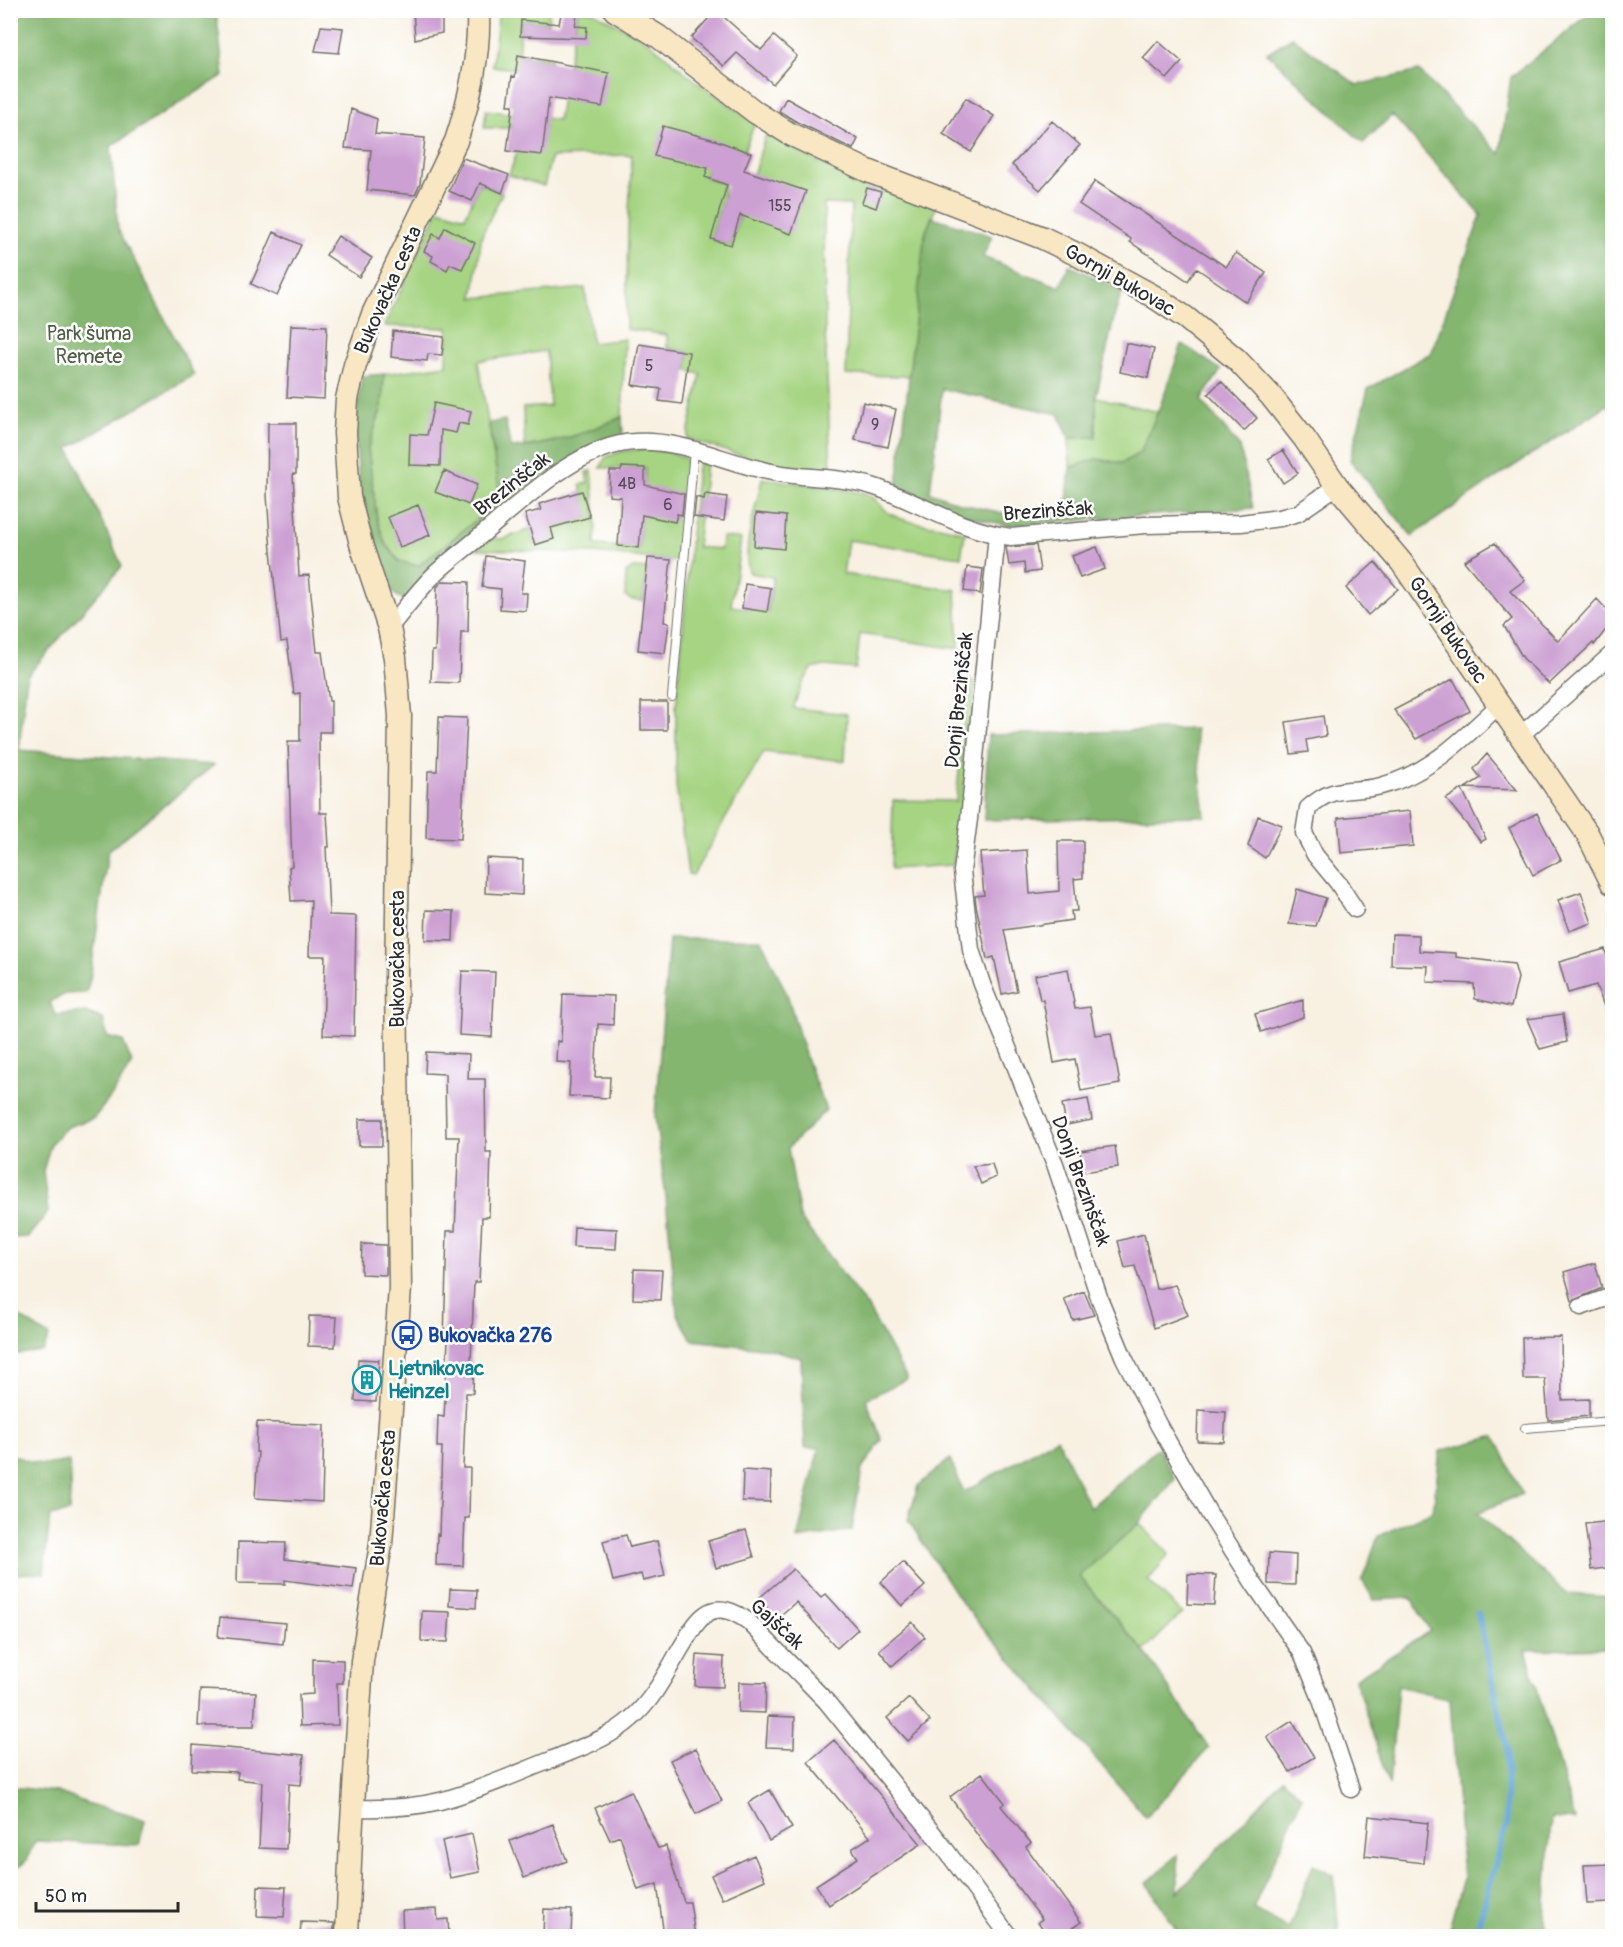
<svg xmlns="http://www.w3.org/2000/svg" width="1623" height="1947" viewBox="0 0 1623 1947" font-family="Pangolin,sans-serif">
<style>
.green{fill:#a6d482;stroke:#688056;stroke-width:1.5}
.forest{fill:#84b670;stroke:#58704e;stroke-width:1.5}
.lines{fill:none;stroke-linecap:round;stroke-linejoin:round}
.stream{stroke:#5ea3d3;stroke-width:6}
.building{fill:#cca0d3}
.lane-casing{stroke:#73706b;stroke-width:10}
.street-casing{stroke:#73706b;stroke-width:19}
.secondary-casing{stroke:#73706b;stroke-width:25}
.lane{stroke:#fff;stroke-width:8}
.street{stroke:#fff;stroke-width:16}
.secondary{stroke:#f9e7c3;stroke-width:22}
.labels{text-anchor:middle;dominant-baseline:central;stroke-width:5;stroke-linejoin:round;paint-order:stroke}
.number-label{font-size:16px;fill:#534855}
.street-label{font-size:20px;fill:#2b2b2b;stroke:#fff}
.park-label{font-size:20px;fill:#505e45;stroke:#fff}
.transit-label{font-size:20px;font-weight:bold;fill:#164399;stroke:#fff;text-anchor:start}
.culture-label{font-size:20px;font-weight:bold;fill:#0d838f;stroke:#fff;text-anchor:start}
</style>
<rect width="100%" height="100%" fill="#fff"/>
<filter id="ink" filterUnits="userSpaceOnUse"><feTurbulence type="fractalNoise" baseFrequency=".0167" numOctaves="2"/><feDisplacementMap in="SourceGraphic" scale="12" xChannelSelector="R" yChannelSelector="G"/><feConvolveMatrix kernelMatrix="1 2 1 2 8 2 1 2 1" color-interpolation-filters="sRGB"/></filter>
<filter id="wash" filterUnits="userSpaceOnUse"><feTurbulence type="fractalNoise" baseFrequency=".008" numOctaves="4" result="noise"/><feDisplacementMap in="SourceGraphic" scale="24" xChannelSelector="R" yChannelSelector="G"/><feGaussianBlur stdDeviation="1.35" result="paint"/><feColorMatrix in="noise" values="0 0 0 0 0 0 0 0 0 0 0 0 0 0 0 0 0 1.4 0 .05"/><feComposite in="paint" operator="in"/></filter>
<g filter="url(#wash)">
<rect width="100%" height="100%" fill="#f8f1e2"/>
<path class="green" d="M499,11H549L548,23L521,20L518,54L551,58L550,73L492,66Z
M578,11H592L649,42L697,82L755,123L744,151L718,142L705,177L724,184L723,199L711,239L731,245L766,134L830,168L936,207L926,231L909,376L846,375L851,205L824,204L825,329L831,470L779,467L687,439L701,374L687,371L689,352L667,348V335L626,329L628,231L632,155L551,157L544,186L509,175L517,152L545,128L510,124L509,128H484L486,110L558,120Z
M480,183L502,193L482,235L473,298L585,288L592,343L625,339L622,417L572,438L525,447L523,408L550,406L546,351L478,361L499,489L484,514L418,566L399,561L385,543L377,519L368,448L382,407L384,374L447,365L448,328L384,326L439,209L465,217Z
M1096,397L1158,412L1140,453L1122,463L1096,459L1070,468L1069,438L1096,437Z
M643,449L674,453L685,458L687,463L677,561L594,553L476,549L492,538L503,539L530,529L535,545L554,539L551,528L589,517L580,485L588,482L586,472L592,471L596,523L595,545L639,548L641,521L620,519L644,503L645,468H600L606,457L624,451Z
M700,463H706L697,547L721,549L722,537L741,539L731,606L768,612L773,577L750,573C740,552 758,502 762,478L864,493C878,497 881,509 892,515C905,522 919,523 933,525C944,526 955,530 965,533L961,557L848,540L843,574L956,590L959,649L860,634L856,669L825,666L812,669L802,684L793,708L847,714L845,761L764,752L693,875L688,874L676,786V707L697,467Z
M633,568L647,569L643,601L631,600L625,596L626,573Z
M968,681L975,682L960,819L953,865L891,869L893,800L956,801Z
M1139,1523L1169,1554L1148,1581L1182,1613L1144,1651L1079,1576Z"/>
<path class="forest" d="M10,11H216L224,75L111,146L118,229L194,375L69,448L122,566L27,676L19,750L214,765L108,851L90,979L86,993L65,994L50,1002L55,1015L86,1012L103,1019L107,1037L123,1041L132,1063L112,1095L94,1118L67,1127L51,1143L43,1171L48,1212L28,1237L11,1238Z
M1593,11H1612V402L1497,477L1412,536L1350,460L1368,389L1431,353L1481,215L1392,115L1363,143L1267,53L1292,37L1357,85L1419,71L1500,154L1511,77Z
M932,217L992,236L983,257L1060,287L1069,265L1122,291L1115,314L1096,397V437L1069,438L1059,414L942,389L930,492L962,504L1008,514L1066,512L1070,468L1096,459L1122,463L1140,453L1158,412L1182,344L1221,370L1201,400L1240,447L1253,508L1006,525L959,514L897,487L924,240L926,231Z
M384,374L382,407L368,448L377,519L385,543L399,561L418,566L484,514L499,489L489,423L505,420L511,448C553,446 584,433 622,417L623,437L580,452L403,599L395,595L386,579L373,547L361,509L355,429L362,376Z
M1195,729L1205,816L984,820L988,735Z
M669,939H761L787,994L807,1061L826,1110L788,1148L800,1218L868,1308L907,1379L866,1399L882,1440L862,1469L852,1530L797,1539L819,1448H805L801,1358L770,1349L692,1340L677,1313L666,1198L655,1116Z
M10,1246L16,1286L12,1312L49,1336L43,1351L11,1355Z
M1495,1436L1522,1494L1477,1513L1567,1594L1612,1597V1648L1526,1650L1575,1820L1551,1818L1544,1936H1447L1463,1878L1450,1699L1398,1686L1389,1785L1355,1679L1430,1631L1411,1598L1374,1600L1362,1580L1378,1536L1433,1511L1440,1451Z
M1057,1438L1090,1508L1158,1448L1175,1479L1139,1523L1079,1576L1144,1651L1209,1748L1146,1817L961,1602L908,1520L918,1486L950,1459L964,1492Z
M13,1455C35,1465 45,1466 69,1461L71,1481L69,1512L50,1516L44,1573L11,1574L10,1456Z
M1283,1779L1302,1797L1253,1909L1289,1929L1313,1864L1334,1875L1339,1936H1180L1147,1883L1178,1854V1892Z
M11,1787L57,1792L92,1805L125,1813L145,1820L139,1845L35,1841L26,1861L11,1873Z"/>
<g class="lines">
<path class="stream" d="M1472,1936L1480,1919L1506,1825L1507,1747L1478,1613"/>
</g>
<g id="blocks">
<path class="building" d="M413,10H442V33L415,39Z
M562,10H578L575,26L587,27L586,38L520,36L521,20L559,24Z
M716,10L761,50L774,36L797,56L773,84L737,53L724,66L691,38Z
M321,26L343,28L339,53L315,51Z
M1158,41L1182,62L1167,79L1143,58Z
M518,55L609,73L602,107L549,98L542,155L507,151L513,105H508L512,76L515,77Z
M786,98L858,139L853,149L797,122L779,111Z
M966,98L994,116L971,152L943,134Z
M351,109L377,119L375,134L425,138L420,184L415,195L367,190L371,150L345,148Z
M1052,121L1080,145L1040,190L1012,165Z
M663,126L715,140L751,153L744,170L806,191L791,234L740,215L731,245L711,239L727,185L705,177L708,168L654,156Z
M463,158L509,175L502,193L480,183L472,201L449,191Z
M1095,181L1226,267L1236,253L1266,273L1246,302L1196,268L1188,281L1130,242L1131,239L1079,204Z
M867,188L881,192L876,208L862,203Z
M445,227L475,243L462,269L450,264L447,270L431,261L433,256L424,251L433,234L440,238Z
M274,232L301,245L277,296L251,284Z
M338,236L372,258L359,277L326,255Z
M291,325L327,326L324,399L287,397Z
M393,331L444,337L442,355L428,354L427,361L391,357Z
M1126,343L1154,349L1148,378L1120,372Z
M639,344L689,352L682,404L659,401L661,389L632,385Z
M1221,381L1257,418L1244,431L1208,394Z
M863,402L896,409L888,447L855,440Z
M434,403L471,411L468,425L459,423L456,433L441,430L440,466L409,465L410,434L427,435Z
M268,423H296V474H293L299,576L309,575L317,652H322L329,701H331V732H319L320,813H327L329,847H326L329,915L356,916L354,1036L323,1035L325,956H309L311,900L291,901L289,867L292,866L288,741H300V693L294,694L287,641L281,642L271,551L267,495Z
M1283,450L1298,473L1283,483L1268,459Z
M622,467L645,468V485L684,494L682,515L677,514L675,522L642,515L639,548L618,546L621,497L609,496L610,471H621Z
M444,471L477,485L469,505L435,492Z
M582,491L590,517L551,528L554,539L535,545L525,514L541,510L539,504Z
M705,494L727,497L724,521L694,517L696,497L704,499Z
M418,505L430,535L400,547L388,517Z
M756,513L786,516L784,549L754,546Z
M1495,543L1525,580L1510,591L1558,641L1597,599L1612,615V622L1594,645L1593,643L1549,684L1523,658L1504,626L1512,619L1464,561Z
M1036,545L1040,571L1025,573L1024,563L1009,565L1006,547Z
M1097,547L1105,569L1080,578L1072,556Z
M486,556L525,561L521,593H527L526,611L500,609L501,589L482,587Z
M648,558L671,560L664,622L669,623L665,653L638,650Z
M1375,562L1398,589L1368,615L1346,588Z
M967,567L983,569L980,594L964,591Z
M443,581L469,582L468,632H461L459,683L431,682L432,651H435L437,587Z
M745,584L771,588L767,612L742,608Z
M1453,679L1470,711L1416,739L1394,710Z
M641,702H667V730H641Z
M1323,716L1326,736L1306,740L1308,752L1291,754L1286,722Z
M439,717L467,718L461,839L426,838L428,771H437Z
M1487,754L1517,790L1465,788L1481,778L1474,769Z
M1462,789L1486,839L1481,842L1446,799Z
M1410,811L1413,846L1341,853L1338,818Z
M1537,813L1561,860L1533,875L1509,828Z
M1258,816L1282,825L1265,858L1248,846Z
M1058,841H1083V878L1074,879L1077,911H1071L1072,920L1004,930L1017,991L1002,994L994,957L987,959L976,905L975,896L984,895L980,853L1027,850L1030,894L1059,891Z
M486,858L523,860L522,895L485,893Z
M1297,889L1326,898L1316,926L1289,924Z
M1581,892L1592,923L1569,931L1558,900Z
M426,910L454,911L453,941L425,940Z
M1392,934L1419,935V951L1456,953V957L1514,964L1518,978L1511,1007L1475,999L1474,984L1427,982L1428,966L1391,965Z
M1605,949L1612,977L1611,1025L1596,985L1568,993L1559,962Z
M1068,969L1075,1009L1090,1007L1095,1035L1111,1033L1120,1084L1081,1091L1075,1059L1054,1063L1043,1000H1040L1035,975Z
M462,971L495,972L492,1037L459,1035Z
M563,994L614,996L613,1025L598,1024L595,1077H610L609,1098L569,1096L571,1063L556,1062L557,1041L561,1042Z
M1303,1000V1017L1261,1032L1255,1014Z
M1563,1014L1567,1042L1540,1049L1527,1019Z
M426,1052L469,1054L468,1079H485L486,1152H491L489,1217H482L479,1282H474L471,1362L474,1363L473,1393H466L463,1468H470L469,1518H465L463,1566L436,1565L437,1534L439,1535L442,1447H437L438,1416L444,1417L448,1340H444L447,1231H455L459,1137H446L445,1074L425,1073Z
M1088,1099L1092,1120L1066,1125L1062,1104Z
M359,1119H382V1146H359Z
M1115,1146L1118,1167L1083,1172L1080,1151Z
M992,1164L996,1177L981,1184L973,1166Z
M574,1227L617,1229L616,1249L573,1247Z
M1144,1234L1156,1289L1175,1285L1188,1315L1154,1328L1135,1266L1125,1268L1118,1241Z
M362,1244L386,1245V1275L361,1274Z
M1595,1263L1602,1288L1572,1301L1564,1272Z
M634,1269L662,1270L660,1300L633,1299Z
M1084,1291L1094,1315L1073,1320L1064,1299Z
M309,1316L337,1317L335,1347L308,1346Z
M1561,1337L1562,1400L1589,1399V1416L1548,1420L1545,1379H1523L1522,1338Z
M358,1359L379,1360L376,1402L355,1401Z
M1198,1410L1226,1412L1224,1442L1197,1441Z
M257,1422L324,1425L322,1502L255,1498L258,1452H256Z
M743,1470L771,1472L770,1502L742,1501Z
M1612,1521V1567L1591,1570L1585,1524Z
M746,1530L754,1557L716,1568L708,1541Z
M626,1535L630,1547L657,1541L665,1576L643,1581L641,1574L613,1581L603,1541Z
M238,1542L286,1543L285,1559L356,1568L353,1589L285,1580V1584L237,1583Z
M1269,1553L1296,1555L1295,1585L1268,1584Z
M903,1562L925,1586L902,1606L881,1582Z
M793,1569L821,1598L826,1594L858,1629L837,1648L796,1602L776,1619L759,1598Z
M1188,1574L1216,1575L1214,1605L1187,1604Z
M450,1589L477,1590L476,1608L449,1606Z
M422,1611L450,1612L448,1642L421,1641Z
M220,1617L285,1623L283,1644L218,1637Z
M912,1622L925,1637L892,1666L879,1650Z
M697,1655L724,1657L723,1687L695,1686Z
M313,1659L343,1660V1683H337L338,1725L300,1726L299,1695L313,1694Z
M739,1682L766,1683L765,1713L738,1712Z
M200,1690L256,1692L254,1726H198Z
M909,1698L930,1721L908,1741L887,1718Z
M768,1716L795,1717L794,1748L766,1747Z
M1292,1721L1314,1757L1290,1772L1267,1737Z
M834,1740L921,1844L829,1905L816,1885L858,1858L852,1849L870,1837L808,1762Z
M193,1745L304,1755L301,1785L289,1784L286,1849L259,1848L262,1782L237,1779L238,1772L192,1770Z
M696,1748L722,1801L696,1814L670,1760Z
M982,1773L1005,1803L1001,1806L1031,1843L1026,1847L1081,1922L1060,1936H1048L1038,1922L1042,1919L981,1840L950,1797Z
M770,1790L792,1828L769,1841L748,1803Z
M631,1791L658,1848L666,1846L684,1902H690L695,1936H664L657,1884L638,1890L620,1836L610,1840L595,1808Z
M1369,1816L1428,1823L1424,1863L1365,1856Z
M553,1824L567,1861L524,1878L510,1841Z
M472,1834L480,1872L450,1878L442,1841Z
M754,1855L765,1880L722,1899L711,1875Z
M1612,1864V1903L1587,1904L1584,1865Z
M258,1886L286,1887L284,1917L257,1916Z
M437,1909L438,1920L448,1919L449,1936H403L402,1911Z
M544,1909L572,1910L571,1936H543Z
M301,1922L334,1923V1936H300Z"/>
</g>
</g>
<g filter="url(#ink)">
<use href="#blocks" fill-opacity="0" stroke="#73706b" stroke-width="1.5"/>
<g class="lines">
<g class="lane-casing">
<path id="lane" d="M672,697L694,450
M1525,1428L1612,1421"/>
</g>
<g class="street-casing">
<path id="street" d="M997,535L969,819L962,871L971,950L982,984L1055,1164L1100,1300L1124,1358L1159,1426L1210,1515L1254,1584L1302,1653L1319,1694L1351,1789
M389,628C404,610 419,589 436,573C452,558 469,546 485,532C525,498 580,445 635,442C682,439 726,463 772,472C806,479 842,476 875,487C921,503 962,531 1011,537L1145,525L1241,523L1280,518L1298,513L1337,486
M1521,735L1612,654
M1355,909L1338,883L1315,855L1304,833L1308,808C1336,783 1349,794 1381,786C1429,774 1465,737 1499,705
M1581,1307L1612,1296
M353,1808C382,1809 411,1808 440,1801C478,1791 515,1774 551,1760C579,1748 609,1739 632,1718C655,1698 668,1669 684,1643C690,1633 696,1621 706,1614C720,1604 736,1613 748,1621L826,1701L940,1842L1009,1936"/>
</g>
<g class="secondary-casing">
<path id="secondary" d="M615,10L659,37L755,112L790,134L868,171L1043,238L1078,255L1153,296L1186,318L1237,360L1271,396L1304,438L1337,486L1402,563L1587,833L1612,883
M347,1936L351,1838L362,1661L381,1544L400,1288L396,979L400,716L395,658L389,628L361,544L349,497L345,433L347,399L355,365L373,314L456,141C470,99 480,55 478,10"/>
</g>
<use href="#lane" class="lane"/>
<use href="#street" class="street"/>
<use href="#secondary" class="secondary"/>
</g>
</g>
<defs>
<g id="bus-ring" transform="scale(1.5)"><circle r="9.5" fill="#fff" stroke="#1a4fb4" stroke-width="1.5"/><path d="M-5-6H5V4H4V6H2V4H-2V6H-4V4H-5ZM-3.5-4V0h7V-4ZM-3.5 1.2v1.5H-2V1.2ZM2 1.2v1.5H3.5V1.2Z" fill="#1a4fb4"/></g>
<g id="building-ring" transform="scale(1.5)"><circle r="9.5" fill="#fff" stroke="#0f9aa8" stroke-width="1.5"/><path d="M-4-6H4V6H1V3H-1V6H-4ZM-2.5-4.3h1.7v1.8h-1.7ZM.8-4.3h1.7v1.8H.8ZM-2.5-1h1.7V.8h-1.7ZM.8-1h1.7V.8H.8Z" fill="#0f9aa8"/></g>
</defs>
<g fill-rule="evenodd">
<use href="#bus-ring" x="407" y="1335"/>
<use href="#building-ring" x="367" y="1380"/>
</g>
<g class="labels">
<g class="number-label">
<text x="780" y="206">155</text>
<text x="649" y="366">5</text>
<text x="875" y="425">9</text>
<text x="627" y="484">4B</text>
<text x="668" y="505">6</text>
</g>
<g class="street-label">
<text transform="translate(1120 280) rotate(30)">Gornji Bukovac</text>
<text transform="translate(388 290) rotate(-66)">Bukovačka cesta</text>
<text transform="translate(512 484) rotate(-38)">Brezinščak</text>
<text transform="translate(1048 511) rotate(-4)">Brezinščak</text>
<text transform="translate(1448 630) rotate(56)">Gornji Bukovac</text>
<text transform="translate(959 700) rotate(-84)">Donji Brezinščak</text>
<text transform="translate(397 959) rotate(-90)">Bukovačka cesta</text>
<text transform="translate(1081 1181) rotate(70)">Donji Brezinščak</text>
<text transform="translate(383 1498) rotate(-85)">Bukovačka cesta</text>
<text transform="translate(777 1624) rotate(42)">Gajščak</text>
</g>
<g class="park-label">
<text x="89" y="333">Park šuma<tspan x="89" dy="23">Remete</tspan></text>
</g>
<g class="transit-label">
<text x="428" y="1335">Bukovačka 276</text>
</g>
<g class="culture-label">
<text x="388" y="1368">Ljetnikovac<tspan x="388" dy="23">Heinzel</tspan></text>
</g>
</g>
<rect width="1623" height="1947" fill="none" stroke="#fff" stroke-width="36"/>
<path d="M36 1902v9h142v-9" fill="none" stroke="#2b2b2b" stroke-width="3"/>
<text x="45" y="1902" font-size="18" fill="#2b2b2b" stroke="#ffffff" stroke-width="4.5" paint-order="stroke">50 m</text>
</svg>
